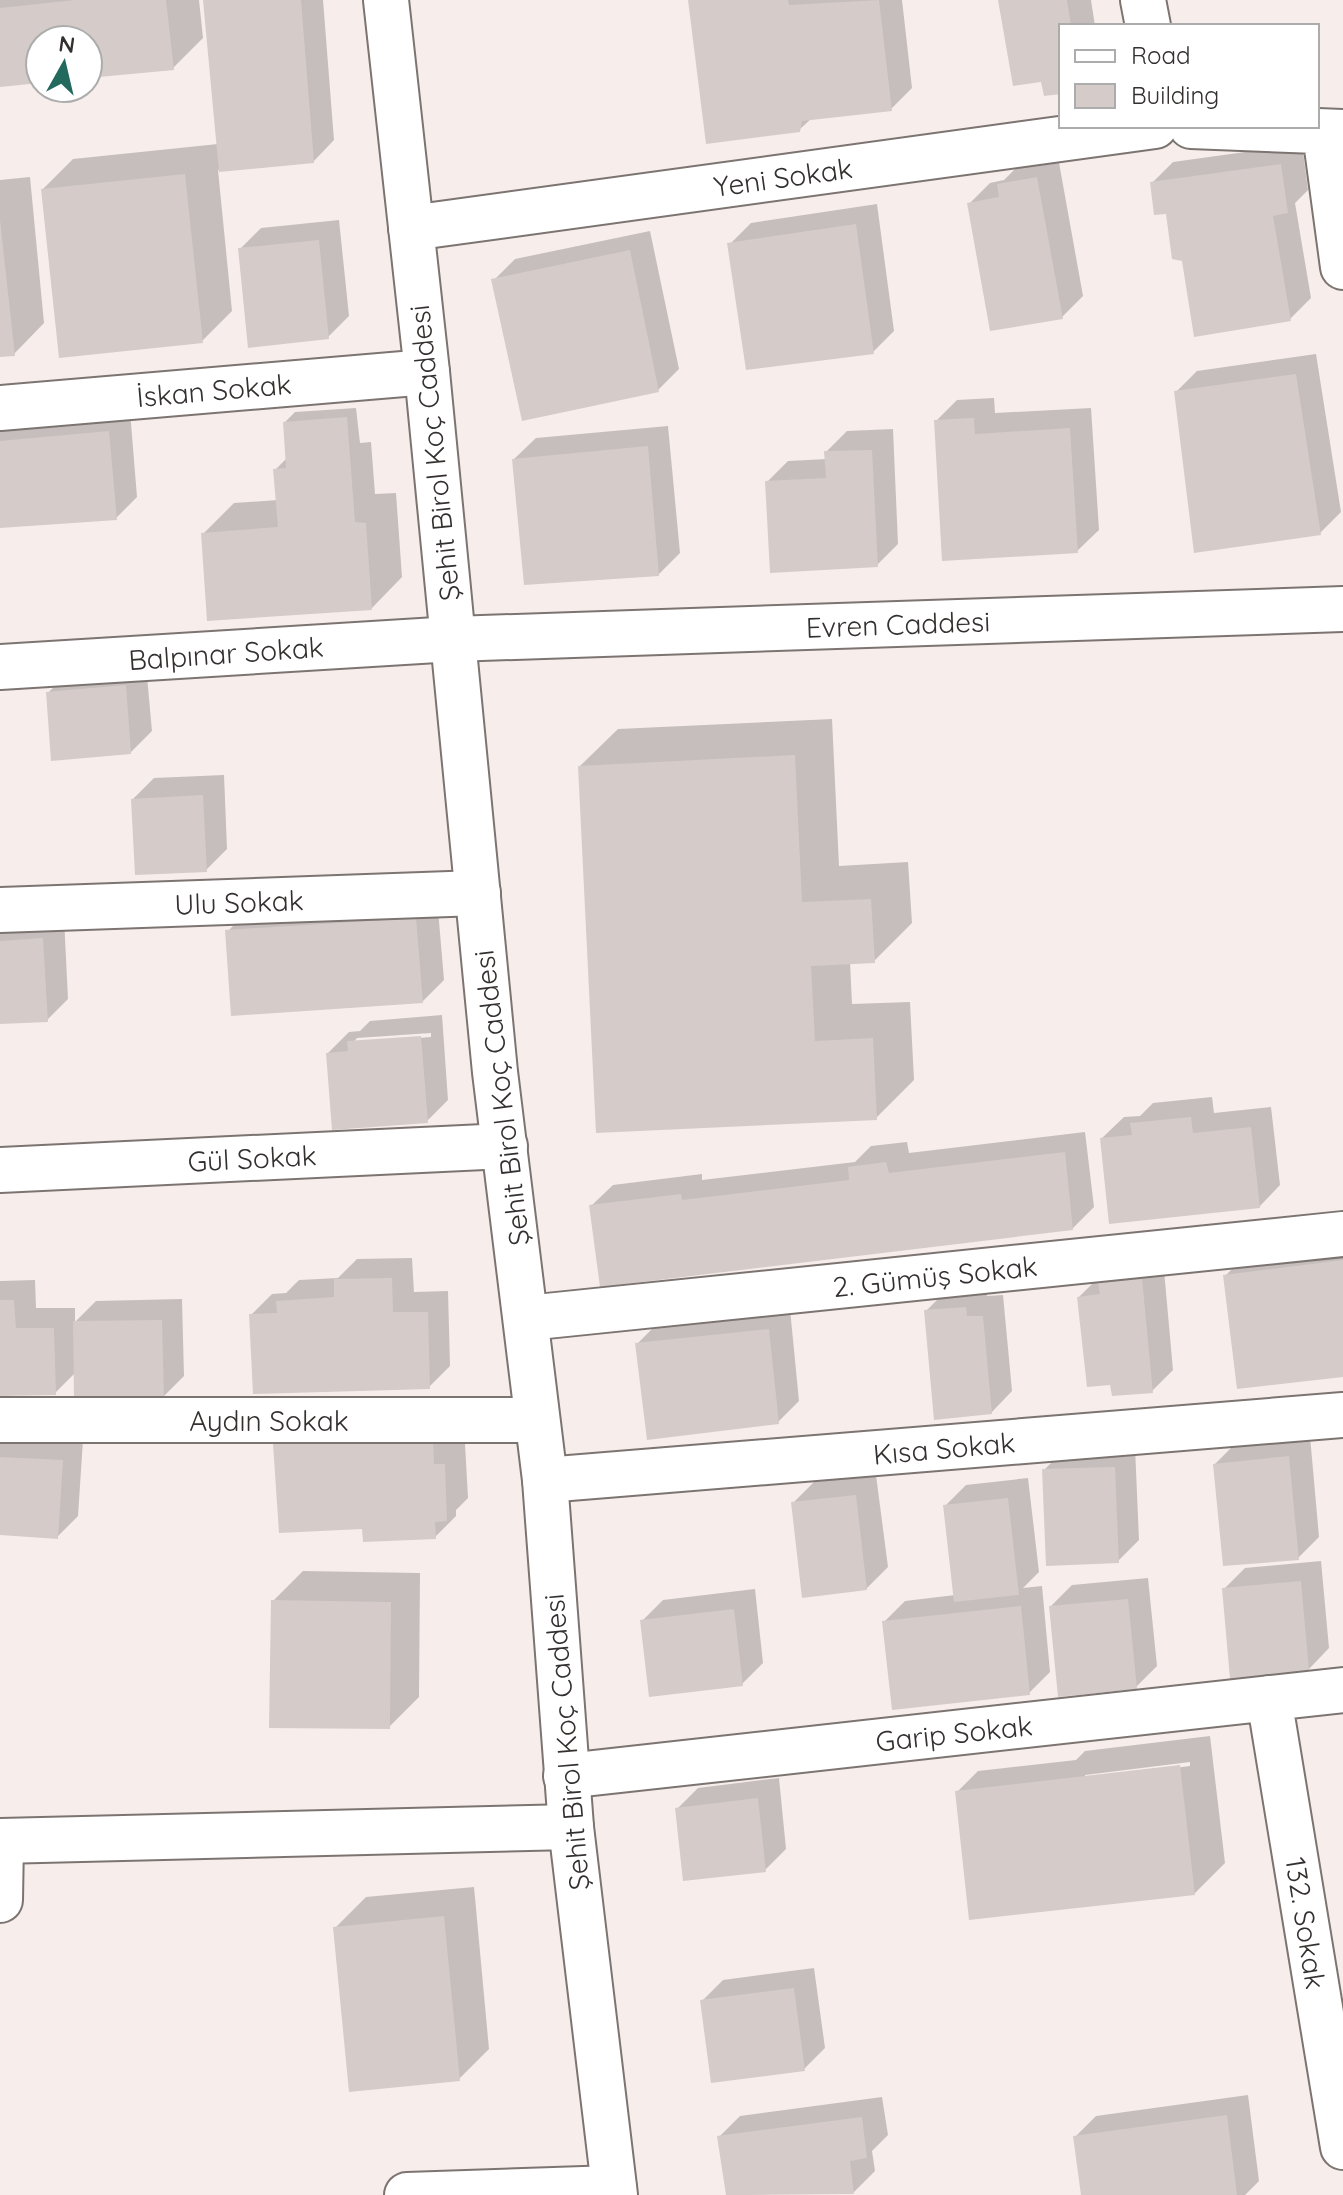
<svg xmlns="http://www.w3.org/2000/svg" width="1343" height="2195" viewBox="0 0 1343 2195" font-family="Quicksand,sans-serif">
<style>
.shadow{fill:#0003;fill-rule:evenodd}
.building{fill:#d5ccc9}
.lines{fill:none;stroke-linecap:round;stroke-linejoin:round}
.minor-casing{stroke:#7c7471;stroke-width:48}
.secondary-casing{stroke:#7c7471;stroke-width:48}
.minor{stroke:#fff;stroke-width:44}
.secondary{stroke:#fff;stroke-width:44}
.labels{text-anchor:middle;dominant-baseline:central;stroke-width:6;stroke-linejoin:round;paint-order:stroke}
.street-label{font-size:28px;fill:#33302f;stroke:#fff}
</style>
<rect width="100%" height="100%" fill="#f7eeeb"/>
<path class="shadow" d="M0,0H199L203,38L173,68L88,76V40H40V81L0,85Z
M205,0H323L334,140L313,162L218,170L232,311L202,341L43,189L73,159L218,144Z
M690,0H902L912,88L891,109L812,118L799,130Z
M1000,0H1091L1095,26H1061V91Z
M1302,144L1308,190L1295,203L1311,298L1290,319L1184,259L1167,212L1152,183L1173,162Z
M1058,157L1083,296L1062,317L969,204L990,183L1004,180L1020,164Z
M30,177L44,323L14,354L0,355V180Z
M877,204L894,331L873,352L730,244L751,223Z
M339,220L349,316L328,337L240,249L261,228Z
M650,231L679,369L658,390L494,280L515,259Z
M1316,354L1341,512L1320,533L1176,392L1197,371Z
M994,398L995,413L1091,408L1099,530L1077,551L936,421L957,400Z
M356,408L360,443L371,442L375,494L396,493L402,577L372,608L204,533L234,503L278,500L276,469L287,458L285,422L295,412Z
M130,411L137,497L116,518L0,526V422Z
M668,426L680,553L659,574L514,459L536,438Z
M893,429L898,544L877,565L767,482L788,461L827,459L826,452L847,431Z
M146,665L152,731L131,752L48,693L69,671Z
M832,719L839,866L908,862L912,923L874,961L850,962L852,1004L910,1002L914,1080L876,1118L580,766L618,729Z
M224,775L227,849L206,870L133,799L154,778Z
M437,898L444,980L423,1001L228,931L249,910Z
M64,918L68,999L47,1020L0,1022V921Z
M442,1015L448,1100L427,1121L328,1053L349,1032L360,1031L370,1021ZM431,1033V1037L353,1043L357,1038Z
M1212,1097L1214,1113L1271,1107L1280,1185L1259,1207L1102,1138L1124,1117L1140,1116L1153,1103Z
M1085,1132L1094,1207L1073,1228L591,1206L613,1185L702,1174V1180L855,1162L871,1146L907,1142L909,1153Z
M1343,1242V1375L1225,1276L1246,1255Z
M412,1258L414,1292L448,1291L450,1366L429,1387L251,1315L272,1294L286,1293L299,1280L338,1278L357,1259Z
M1163,1259L1173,1370L1152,1391L1079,1297L1100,1276Z
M35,1280L36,1308H75V1322L96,1301L182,1299L184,1376L163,1397L76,1372L55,1393L0,1394V1281Z
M986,1286L987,1296L1003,1295L1012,1391L991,1413L926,1311L947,1290Z
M790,1309L799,1401L778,1422L637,1344L658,1323Z
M453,1418L455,1444H465L468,1498L456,1510V1516L435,1537L275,1445L297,1424Z
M0,1436L83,1440L78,1516L57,1537L0,1533Z
M1310,1436L1319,1537L1298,1558L1215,1464L1236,1443Z
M1135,1447L1139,1540L1118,1561L1044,1470L1065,1449Z
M876,1475L888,1567L866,1589L793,1503L814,1482Z
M1028,1478L1039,1572L1023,1588L1042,1586L1050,1672L1029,1693L884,1622L905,1601L955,1595L945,1506L966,1485Z
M1321,1561L1329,1648L1308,1670L1224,1589L1245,1568Z
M303,1571L420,1573L419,1697L389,1727L273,1601Z
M1148,1578L1157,1666L1136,1687L1051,1606L1072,1585Z
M755,1589L763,1663L742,1684L642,1621L663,1600Z
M1210,1736L1225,1863L1195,1893L957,1792L978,1771L1076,1760L1085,1751ZM1190,1762V1766L1085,1779V1775Z
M779,1778L786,1849L765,1870L677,1809L698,1788Z
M474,1887L489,2049L459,2079L335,1928L366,1897Z
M814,1968L825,2048L804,2069L702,2001L723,1980Z
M1248,2095L1259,2181L1245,2195H1083L1075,2137L1096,2116Z
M882,2097L888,2135L872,2151L875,2171L854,2192L728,2195L719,2137L740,2116Z"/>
<path class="building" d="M75,0H166L174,70L88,78V40H40V83L0,87V8Z
M203,0H301L314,163L219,172Z
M688,0H788L789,5L879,0L892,111L802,121L800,132L706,144Z
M998,0H1067L1071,26H1061V94L1044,96L1041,82L1013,86Z
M1281,164L1288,213L1273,216L1291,321L1194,337L1182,261L1172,259L1166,214L1154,215L1150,182Z
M185,174L203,343L59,358L41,189Z
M1037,177L1063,319L990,331L967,203L999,197L997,184Z
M0,220L15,356L0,357Z
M856,224L874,354L746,370L727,243Z
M319,240L329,339L248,348L238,248Z
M630,250L659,392L522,421L491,279Z
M1296,374L1321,535L1194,553L1174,391Z
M347,417L355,522L366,523L372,610L207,621L201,533L278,527L273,469L286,468L283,422Z
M974,418L975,434L1070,428L1078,553L942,561L934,420Z
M109,431L117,520L0,528V441Z
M648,446L659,576L524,585L512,459Z
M872,450L878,567L770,573L765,481L826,478L824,451Z
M126,685L131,754L51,761L46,692Z
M795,755L802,902L871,899L875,963L811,966L815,1041L873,1038L877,1120L596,1133L578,766Z
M203,795L207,872L135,875L131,799Z
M416,918L423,1003L231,1016L225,930Z
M43,938L48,1022L0,1024V941Z
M421,1036L428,1123L332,1130L326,1053L348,1051L347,1041Z
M1191,1117L1193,1133L1251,1127L1260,1208L1109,1224L1100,1138L1132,1135L1130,1123Z
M1065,1152L1073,1230L600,1287L589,1205L681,1194L682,1200L849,1180L848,1167L886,1162L889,1173Z
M1343,1260V1377L1237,1389L1223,1275Z
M392,1278L393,1312H428L430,1389L253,1394L249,1314L277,1313L276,1301L334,1297V1279Z
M1142,1279L1153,1393L1112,1396L1110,1385L1087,1387L1077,1297L1100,1294L1098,1283Z
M0,1300H14L16,1328H54L56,1395L0,1396Z
M966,1307L967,1316H983L992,1414L934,1420L924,1310Z
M162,1320L164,1399L74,1400L73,1321Z
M769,1329L779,1424L647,1440L635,1343Z
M433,1438L434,1464H445L447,1521L435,1522L436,1539L363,1542L362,1529L279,1533L273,1444Z
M1289,1456L1299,1560L1223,1566L1213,1464Z
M0,1457L63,1460L58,1539L0,1535Z
M1115,1467L1119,1563L1046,1566L1042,1469Z
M856,1495L867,1590L802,1598L791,1502Z
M1008,1498L1019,1595L954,1602L943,1505Z
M1301,1581L1309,1671L1230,1679L1222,1588Z
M1128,1599L1137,1689L1058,1697L1049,1606Z
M271,1600L391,1602L390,1729L269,1728Z
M1021,1606L1030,1695L892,1710L882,1621Z
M734,1609L743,1686L649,1697L640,1620Z
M1180,1765L1195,1895L969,1920L955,1791Z
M758,1798L766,1872L683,1881L675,1808Z
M444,1916L460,2081L349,2092L333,1927Z
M794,1988L805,2071L711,2083L700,2000Z
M1227,2115L1237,2195H1081L1073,2136Z
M862,2117L867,2158L850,2161L854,2194L726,2195L717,2136Z"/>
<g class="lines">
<g class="minor-casing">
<path id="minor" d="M1143,0L1148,26
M1191,126L1343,132
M1325,133L1343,267
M411,228L1155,126
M0,408L427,372
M0,667L453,639L1343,609
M0,910L478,893
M0,1170L505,1146
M527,1318L1343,1234
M0,1420H537
M545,1480L1343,1415
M1269,1698L1343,2147
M566,1776L1343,1690
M0,1841L571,1827
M0,1900L1,1841
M407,2195L614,2188"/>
</g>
<g class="secondary-casing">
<path id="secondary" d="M386,0L427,372L495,1072L545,1480L571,1827L615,2195"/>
</g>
<use href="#minor" class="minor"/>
<use href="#secondary" class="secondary"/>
</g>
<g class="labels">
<g class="street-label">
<text transform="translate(783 177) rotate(-8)">Yeni Sokak</text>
<text transform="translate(214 390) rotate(-5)">İskan Sokak</text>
<text transform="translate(434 453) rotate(-96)">Şehit Birol Koç Caddesi</text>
<text transform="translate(898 624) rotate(-2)">Evren Caddesi</text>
<text transform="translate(226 653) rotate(-4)">Balpınar Sokak</text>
<text transform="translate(239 902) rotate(-2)">Ulu Sokak</text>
<text transform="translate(501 1098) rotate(-97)">Şehit Birol Koç Caddesi</text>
<text transform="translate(252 1158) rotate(-3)">Gül Sokak</text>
<text transform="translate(935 1276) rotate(-6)">2. Gümüş Sokak</text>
<text x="269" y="1420">Aydın Sokak</text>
<text transform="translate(944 1448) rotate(-5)">Kısa Sokak</text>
<text transform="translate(954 1733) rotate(-6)">Garip Sokak</text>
<text transform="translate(566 1742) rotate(-95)">Şehit Birol Koç Caddesi</text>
<text transform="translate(1306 1923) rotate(81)">132. Sokak</text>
</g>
</g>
<rect x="1059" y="24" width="260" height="104" fill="#ffffff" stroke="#adacac" stroke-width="2"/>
<rect x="1075" y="50" width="40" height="12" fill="#ffffff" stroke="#adacac" stroke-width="2"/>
<text x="1131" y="64" font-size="24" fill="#33302f">Road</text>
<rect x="1075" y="84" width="40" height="24" fill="#d5ccc9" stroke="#adacac" stroke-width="2"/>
<text x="1131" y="104" font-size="24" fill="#33302f">Building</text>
<g transform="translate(64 64) rotate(8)"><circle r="38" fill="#ffffff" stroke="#adacac" stroke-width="2"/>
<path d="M0-6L14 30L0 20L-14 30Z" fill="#23695e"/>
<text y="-12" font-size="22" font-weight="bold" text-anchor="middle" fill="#33302f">N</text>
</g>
</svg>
